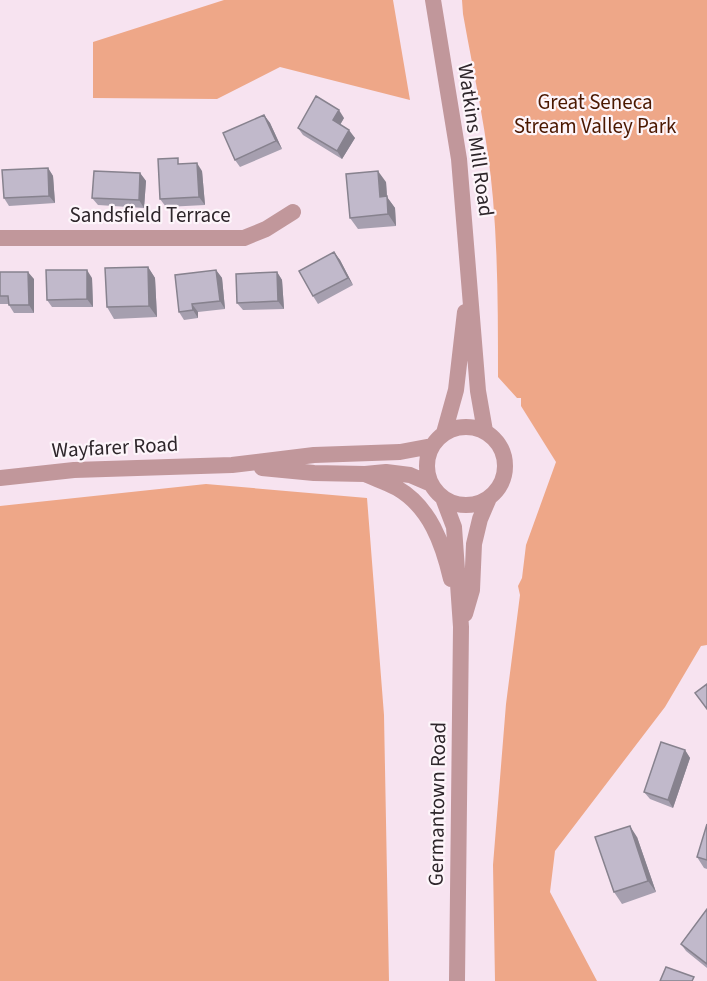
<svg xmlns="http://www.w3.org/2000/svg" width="707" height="981" viewBox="0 0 707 981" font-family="'Source Sans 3',sans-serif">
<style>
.green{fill:#eea788}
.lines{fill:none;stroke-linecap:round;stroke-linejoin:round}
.minor{stroke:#c1979b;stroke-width:16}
.tertiary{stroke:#c1979b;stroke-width:16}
.wall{fill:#a69faf}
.shaded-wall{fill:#87828e}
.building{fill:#c1b9cb;stroke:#87828e;stroke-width:1.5}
.labels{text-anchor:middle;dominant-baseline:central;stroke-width:4.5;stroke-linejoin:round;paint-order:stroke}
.park-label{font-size:21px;fill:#4b1800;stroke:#fdf5fa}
.street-label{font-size:21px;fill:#2e262b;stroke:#fdf5fa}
</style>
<rect width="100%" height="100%" fill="#f7e3f0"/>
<path class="green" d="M224,0H393L410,100L280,67L217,99L93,98V42Z
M462,0H707V645L701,646L665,707L555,851L550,892L597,981H495L493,865L506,704L520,595L518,586L522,578L526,545L556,462L521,406V398H517L498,377C498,317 498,258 493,199C488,137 474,76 463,14Z
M206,484L367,498L384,715L389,981H0V506Z"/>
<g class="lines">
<path class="minor" d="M0,238H244L266,229L293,212"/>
<path class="tertiary" d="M433,0L459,159L478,391L485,431
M427 466a39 39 0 1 1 78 0a39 39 0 1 1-78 0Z
M444,433L456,390L465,312
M262,468L314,473L365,474L386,472L410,475L431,484
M367,475C376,479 388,483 397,488C430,507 443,544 451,579
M0,478L74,470L232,465L314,455L400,452L432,446
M443,498L454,527L461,627L457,981
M465,614L472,590L474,544L480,519L489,498"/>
</g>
<path class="wall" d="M264,115L270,123L282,149L240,167L235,160Z
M344,118L340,125L355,138L342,159L303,135L298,128Z
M48,168L53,176L55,203L9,206L4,198Z
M202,171L205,205L166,207L160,199Z
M140,173L146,181L144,208L98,205L92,198Z
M386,182L387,197L395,208L396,226L358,229L350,218Z
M334,252L340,260L353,285L318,304L313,296Z
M148,267L155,278L157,317L114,319L107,307Z
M216,270L222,278L225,309L198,312V318L184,320L179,312Z
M0,272L34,279V313H14L9,305L8,304H0Z
M277,272L282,280L284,309L243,310L237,303Z
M92,278L93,307H52L47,300Z
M685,750L690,758L673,808L650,799L644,792Z
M707,824V869L704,868L697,857Z
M637,837L656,892L622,904L614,892Z
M707,909V968L686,951L681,944Z"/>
<path class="shaded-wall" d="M339,110L344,118L338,128L333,120Z
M264,115L270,123L282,149L276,141Z
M349,130L355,138L342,159L337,151Z
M197,163L202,171L205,205L199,197Z
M48,168L53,176L55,203L49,196Z
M378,171L386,182L387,197L395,208L396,226L388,214L380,197Z
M140,173L146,181L144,208L139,200Z
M334,252L340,260L353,285L348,278Z
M148,267L155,278L157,317L149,306Z
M87,270L92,278L93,307L87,299Z
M216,270L222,278L225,309L220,301Z
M28,272L34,279V313L29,305Z
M277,272L282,280L284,309L278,301Z
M192,304L198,312V318L193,310Z
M685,750L690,758L673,808L668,800Z
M630,826L637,837L656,892L648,881Z"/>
<path class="building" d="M316,96L339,110L333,120L349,130L337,151L298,128Z
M264,115L276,141L235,160L223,133Z
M178,158V164L197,163L199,197L160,199L158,159Z
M48,168L49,196L4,198L2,170Z
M94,171L140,173L139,200L92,198Z
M378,171L380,197L387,196L388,214L350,218L346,174Z
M334,252L348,278L313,296L299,271Z
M148,267L149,306L107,307L105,268Z
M46,270H87V299L47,300Z
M216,270L220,301L192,304L193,310L179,312L175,275Z
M0,272H28L29,305H9L8,296H0Z
M277,272L278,301L237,303L236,274Z
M707,684V709L695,693Z
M661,742L685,750L668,800L644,792Z
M707,824V860L697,857Z
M630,826L648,881L614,892L595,837Z
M707,909V964L681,944Z
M666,967L694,977L692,981H660Z"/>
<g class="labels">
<g class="park-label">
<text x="595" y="102">Great Seneca<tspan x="595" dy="24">Stream Valley Park</tspan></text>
</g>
<g class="street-label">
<text transform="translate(476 140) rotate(82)">Watkins Mill Road</text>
<text x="150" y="215">Sandsfield Terrace</text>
<text transform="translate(115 447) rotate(-3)">Wayfarer Road</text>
<text transform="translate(437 804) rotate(-89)">Germantown Road</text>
</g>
</g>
</svg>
